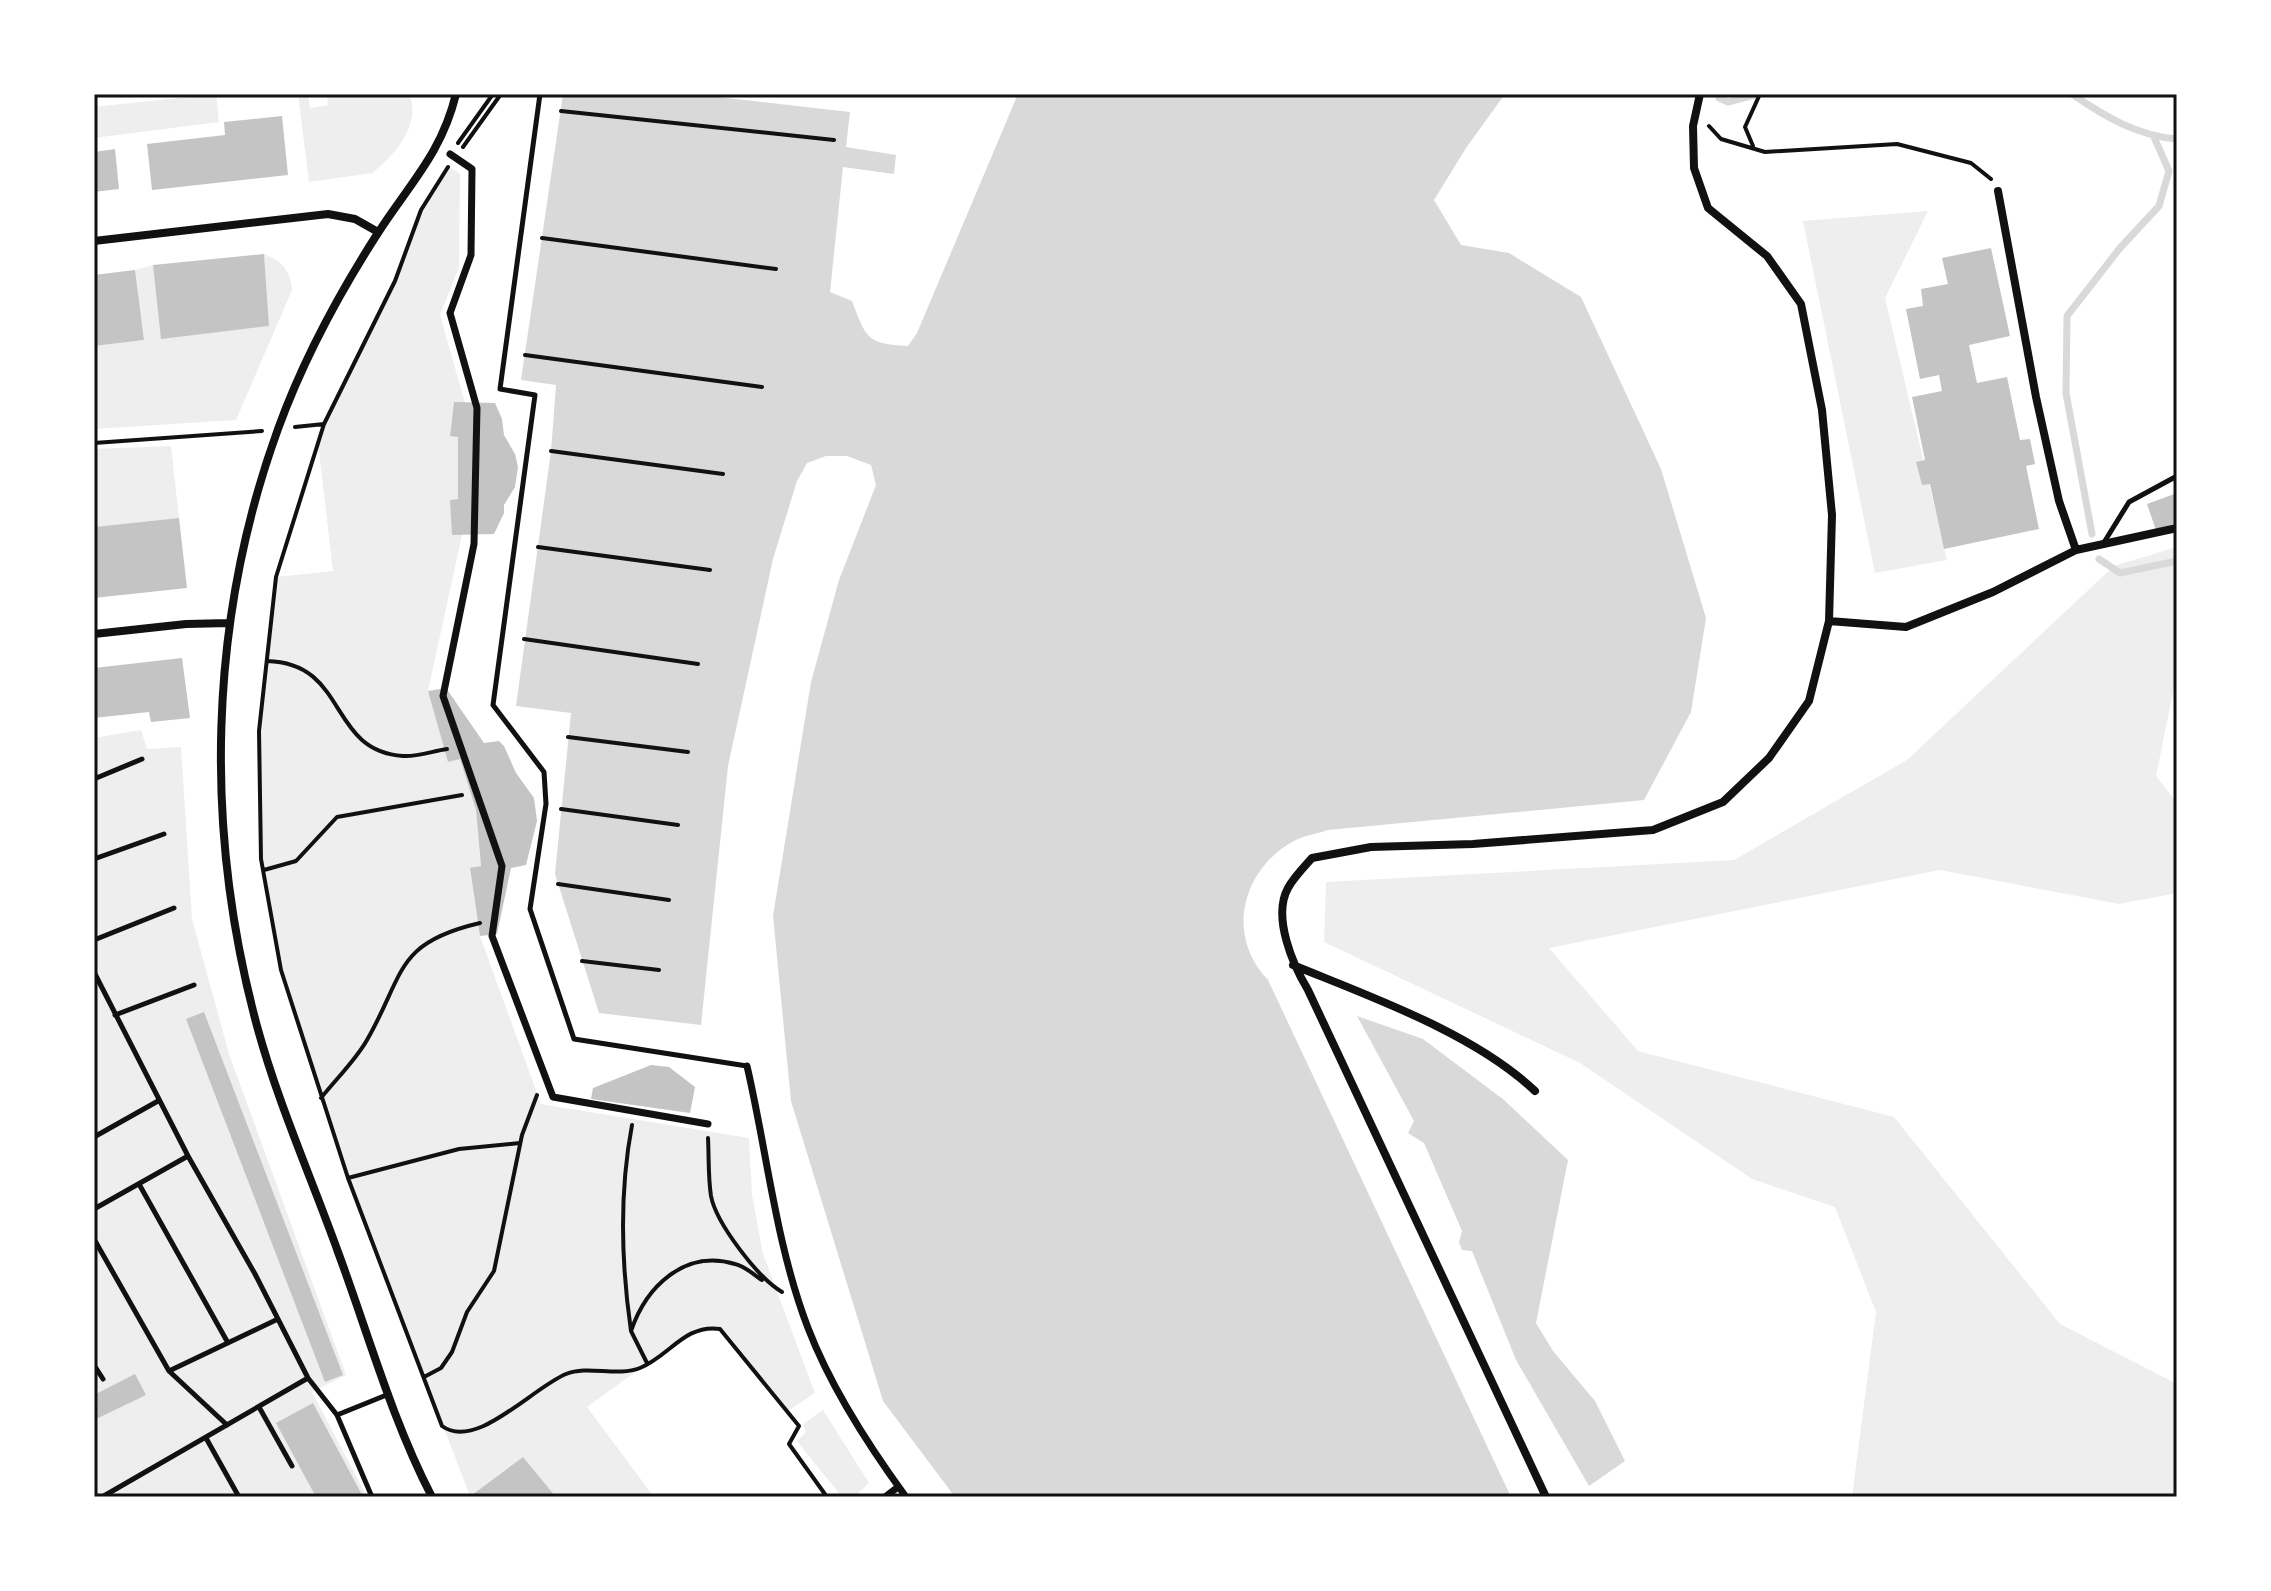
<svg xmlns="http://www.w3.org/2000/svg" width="2271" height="1591" viewBox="0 0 2271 1591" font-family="Karla,sans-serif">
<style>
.green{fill:#eee}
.water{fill:#d9d9d9}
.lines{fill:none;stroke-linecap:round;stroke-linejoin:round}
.stream{stroke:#d9d9d9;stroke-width:7}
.building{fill:#c4c4c4}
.path{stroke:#111;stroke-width:4}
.service{stroke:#111;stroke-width:5}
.pedestrian{stroke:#111;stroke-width:7}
.minor{stroke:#111;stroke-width:8}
.neatline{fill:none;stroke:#111;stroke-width:3}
</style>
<rect width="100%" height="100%" fill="#fff"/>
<path class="green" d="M216,94L219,122L94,138V107Z
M298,94H308L310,108L328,105L327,94H409C422,124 395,155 372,173L309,182Z
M448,166L460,174L459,267L440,315L465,403H454L450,435L458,437V499L450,500L462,535L428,691L448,761L460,759L476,810L481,866L470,869L480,936L541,1104L749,1138L752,1195L763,1254L815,1393L788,1411L727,1333L709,1327L695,1329L587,1407L654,1497H556L523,1457L470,1496L348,1178L281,970L261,859L259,731L276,577L333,571L318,443L324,424L395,281L421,210Z
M1928,211L1885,298L1947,560L1875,573L1803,221Z
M264,254C283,262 290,270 292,290L236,420L94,429V346L144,340L135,270L153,265L162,338L269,326Z
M171,446L179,518L94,527V449Z
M2177,547V673L2156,776L2177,803V893L2119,904L1940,870L1549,948L1638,1051L1894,1117L2060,1324L2177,1384V1497H1852L1876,1312L1835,1207L1752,1179L1580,1063L1324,942L1326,882L1734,860L1907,760L2114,566Z
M141,730L147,749L181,747L192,919L229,1054L346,1375L312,1392L367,1497H94V738Z
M823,1410L869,1483L854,1497H842L797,1441L806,1432L803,1424Z"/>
<path class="water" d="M563,94H692L850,112L846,147L896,155L894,174L843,167L830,292L852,301C866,338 867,344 908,346L917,333L1018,94H1505L1466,148L1434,200L1461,245L1509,253L1581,297L1661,469L1706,618L1691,712L1644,800L1328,830C1316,834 1302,836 1292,842C1241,871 1226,937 1268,980L1511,1497H955L883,1401L791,1101L773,916L811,682L839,580L876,485L871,465L847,456H826L807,463L797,481L773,559L728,766L701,1025L599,1013L555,874L571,713L516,706L551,451L556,385L521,380Z
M1357,1016L1423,1039L1504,1100L1568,1160L1536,1323L1553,1351L1595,1401L1625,1461L1589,1486L1516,1360L1472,1251L1462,1250L1459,1242L1462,1231L1424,1143L1408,1133L1414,1121Z"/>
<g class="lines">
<path class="stream" d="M2072,94C2104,116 2137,136 2177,139
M1719,98L1728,102L1758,94
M2092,534L2066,393L2067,316L2120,248L2159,206L2169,171L2154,137
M2099,559L2120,573L2177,561"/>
</g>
<path class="building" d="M282,116L288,175L152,190L147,144L225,135L224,122Z
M115,149L119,189L94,192V152Z
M1991,248L2010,336L1969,345L1977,383L2007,377L2020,440L2030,439L2035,464L2026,466L2039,529L1944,549L1930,484L1922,485L1916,462L1925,460L1912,397L1942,391L1939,375L1920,379L1906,309L1923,306L1921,289L1948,284L1942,258Z
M264,254L269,326L161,339L153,265Z
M135,270L144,340L94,346V275Z
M454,402L495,403L502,419L504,435L515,454L518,467L515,487L504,505V513L494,534L452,535L450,500L458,499V437L450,436Z
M2177,493V523L2156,530L2147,504Z
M179,518L187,588L94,598V527Z
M182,658L190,718L151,722L149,712L94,718V668Z
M446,688L484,743L499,741L504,746L516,773L534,798L537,821L526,865L511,868L497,934L480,936L470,868L481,866L476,810L460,759L448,762L428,691Z
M204,1012L343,1375L325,1382L186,1019Z
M651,1065L669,1067L695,1087L690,1113L591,1099L593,1088Z
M135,1374L146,1395L94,1420V1395Z
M313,1403L362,1495L359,1497H316L276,1423Z
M523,1457L556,1497H469Z"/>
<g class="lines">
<path class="path" d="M561,111L834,140
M1709,126L1721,139L1765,152L1897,144L1971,163L1991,179
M458,143L493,94
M1753,146L1745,127L1760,94
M463,147L501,94
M448,167L421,210L395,281L324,424L276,577L259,731L261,859L281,970L348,1178L442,1426C476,1451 532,1388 566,1374C588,1365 617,1377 640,1368C670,1356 684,1324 720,1329L799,1426L789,1444L827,1497
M542,238L776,269
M525,355L762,387
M295,427L324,424
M94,443L262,431
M551,451L723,474
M538,547L710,570
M524,639L698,664
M267,661C349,663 327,751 403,756C417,757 433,751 447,749
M568,737L688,752
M561,809L678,825
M264,870L296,861L337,817L462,795
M558,884L669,900
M582,961L659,970
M321,1098C336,1079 355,1061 367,1040C405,974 394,943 480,923
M708,1138C709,1157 708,1177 711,1196C716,1223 758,1278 782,1292
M348,1178L459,1149L520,1143
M631,1331C621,1262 619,1194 632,1125
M647,1363L631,1331C646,1287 684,1249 735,1264C745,1266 754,1275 762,1280
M424,1377L441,1368L452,1352L467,1312L494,1271L522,1135L537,1095"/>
<path class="service" d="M540,94L500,389L535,395L493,705L544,772L546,804L530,909L574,1039L747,1066
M2103,544L2129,502L2177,476
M94,779L142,759
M94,859L164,834
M94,940L174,908
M94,972L188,1156
M115,1015L194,985
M94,1137L158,1101
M139,1184L228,1343
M94,1209L188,1156L255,1274L308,1378L337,1415L372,1497
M94,1239L169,1371L227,1425
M94,1365L103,1379
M169,1371L278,1319
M259,1407L292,1466
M337,1415L389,1394
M206,1438L239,1497
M102,1497L308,1378"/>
<path class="pedestrian" d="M450,154L472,169L471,255L450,313L477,408L474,544L443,696L502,866L492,936L553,1097L708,1124
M747,1066C767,1152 776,1245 808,1328C831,1388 868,1445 906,1497
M885,1497L898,1487"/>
<path class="minor" d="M1998,191L2036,397L2059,501L2076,550
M94,241L328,214L355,219L378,232
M1829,621L1906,627L1993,592L2076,550L2177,528
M94,634L186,624L230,623
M1293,965C1371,997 1474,1033 1535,1091
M432,1497C392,1420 368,1333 338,1252C311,1177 278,1103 257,1026C204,830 208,622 278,429C303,360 337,297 376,236C409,184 441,155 456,94
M1546,1497L1308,990C1293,965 1272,917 1288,888C1294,877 1304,867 1312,858L1371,847L1473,844L1653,830L1723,802L1769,758L1809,701L1829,621L1832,515L1822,410L1801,304L1767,256L1708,208L1694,168L1693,126L1700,94"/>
</g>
<rect width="2271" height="1591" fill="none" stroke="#ffffff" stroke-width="192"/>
<rect x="96" y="96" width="2079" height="1399" class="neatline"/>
</svg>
